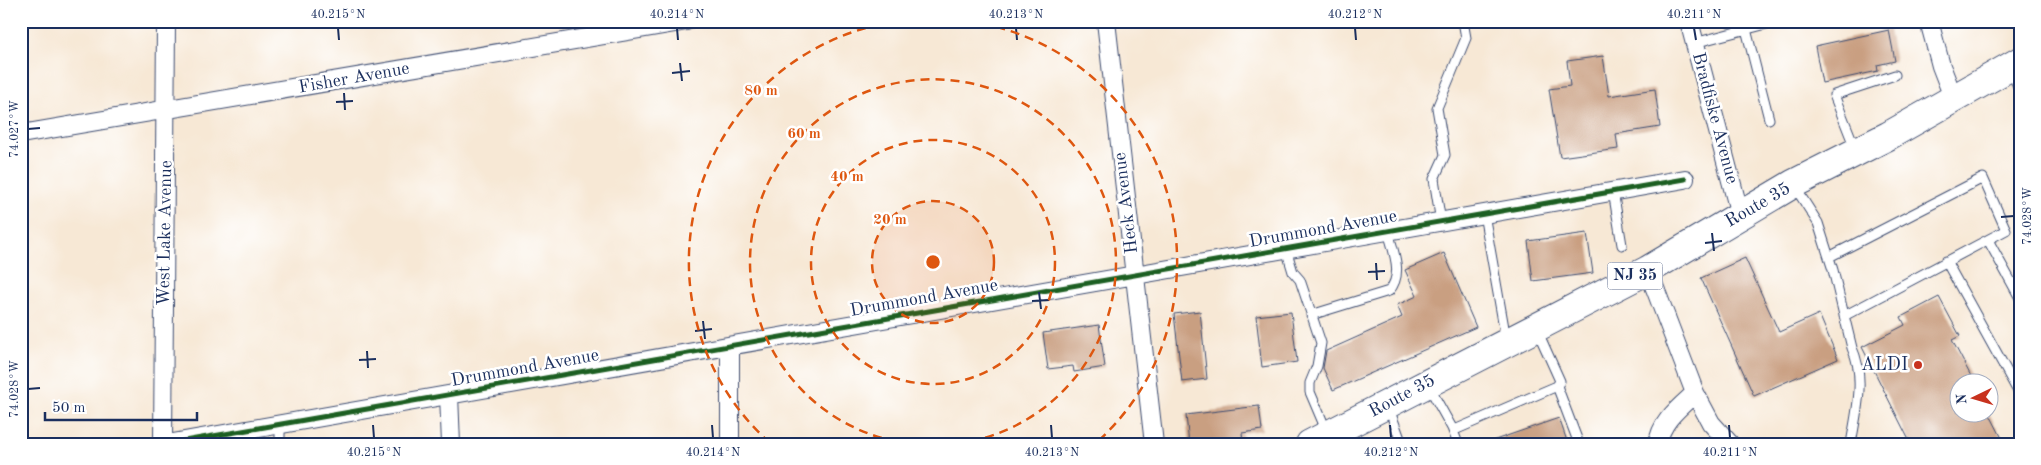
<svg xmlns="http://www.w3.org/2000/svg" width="2041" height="465" viewBox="0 0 2041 465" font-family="'Old Standard TT',serif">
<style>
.building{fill:#c99f81}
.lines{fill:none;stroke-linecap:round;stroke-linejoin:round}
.lane-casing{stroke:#3c4b70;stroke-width:11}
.street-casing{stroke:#3c4b70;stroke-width:20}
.primary-casing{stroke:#3c4b70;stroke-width:30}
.lane{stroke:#fff;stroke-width:9}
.street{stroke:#fff;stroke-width:18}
.primary{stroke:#fff;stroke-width:28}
.cycleway-casing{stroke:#fff;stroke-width:8}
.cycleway{stroke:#1b5e20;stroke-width:5}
.ticks{fill:none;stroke:#1b2f5e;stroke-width:2}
.ring{fill:none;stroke:#de5710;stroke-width:2.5;stroke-dasharray:9 6}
.poi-dot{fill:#c8321e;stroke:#fff;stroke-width:2}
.labels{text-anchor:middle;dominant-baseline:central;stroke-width:5;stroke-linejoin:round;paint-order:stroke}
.shield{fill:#fff;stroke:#5f6d8e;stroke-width:1}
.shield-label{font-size:16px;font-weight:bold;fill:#1b2f5e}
.street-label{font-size:18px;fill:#1b2f5e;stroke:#fff}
.poi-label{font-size:18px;fill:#1b2f5e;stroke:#fff;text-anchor:end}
.centre{fill:#de5710;stroke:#fff;stroke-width:2.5}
.ring-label{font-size:15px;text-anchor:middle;font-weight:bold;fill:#de5710;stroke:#fff;stroke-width:5;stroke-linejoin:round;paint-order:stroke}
.neatline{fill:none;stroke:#1b2f5e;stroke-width:2}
.ticks-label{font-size:12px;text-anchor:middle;fill:#1b2f5e}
</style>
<rect width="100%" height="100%" fill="#fff"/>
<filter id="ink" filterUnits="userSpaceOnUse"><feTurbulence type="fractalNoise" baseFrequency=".02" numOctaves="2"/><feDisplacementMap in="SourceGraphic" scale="10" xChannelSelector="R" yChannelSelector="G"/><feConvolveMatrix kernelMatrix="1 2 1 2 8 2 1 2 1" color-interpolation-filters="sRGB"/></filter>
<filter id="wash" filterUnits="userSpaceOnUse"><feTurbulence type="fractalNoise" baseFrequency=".0096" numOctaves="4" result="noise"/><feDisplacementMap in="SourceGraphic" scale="20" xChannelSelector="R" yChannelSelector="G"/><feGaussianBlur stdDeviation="1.12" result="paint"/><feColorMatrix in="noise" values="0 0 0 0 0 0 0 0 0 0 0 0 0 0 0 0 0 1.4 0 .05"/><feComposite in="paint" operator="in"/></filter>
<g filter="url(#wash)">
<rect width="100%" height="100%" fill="#f7e8d5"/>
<g id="blocks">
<path class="building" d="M1889,30L1895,61L1877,65L1878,71L1822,83L1815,46Z
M1603,56L1609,96L1655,89L1660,127L1616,134L1618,149L1560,157L1549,89L1570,86L1567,61Z
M1587,233L1593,273L1533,281L1528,241Z
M1444,253L1476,327L1333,390L1323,368L1326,351L1402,317L1397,305L1417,296L1405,270Z
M1745,258L1779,332L1819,314L1838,359L1754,396L1701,278Z
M1939,297L1960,336L1952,340L1974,382H1958V412L1988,411L2005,444H1911L1862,347L1905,325L1901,317Z
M1200,311L1207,379L1182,382L1174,314Z
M1291,312L1297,362L1262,367L1256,316Z
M1099,325L1105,367L1074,372L1073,366L1048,369L1043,333Z
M1259,406L1262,430L1242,433L1243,442L1189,444L1186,415Z
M1559,418L1568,444H1492V441Z"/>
</g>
</g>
<g filter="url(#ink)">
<use href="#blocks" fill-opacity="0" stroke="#3c4b70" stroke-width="1"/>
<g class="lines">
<g class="lane-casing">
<path id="lane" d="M1746,29L1769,119
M1694,43L1778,21
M2011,69L2020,92
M1855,148L1834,95L1895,75
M1795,187L1818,223L1833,270L1852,348C1866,378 1856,413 1851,444
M1613,191L1622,245
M1484,214L1506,339
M1441,222L1434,179L1445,155L1437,108L1466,38L1463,21
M1988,240L2020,298
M1286,249L1293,272L1300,280L1321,343L1317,366L1310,383V392L1327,432
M1829,257L1983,178L2006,230L1844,316
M1946,261L2020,395
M1311,315L1389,291C1404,274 1393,251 1388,231
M1428,385L1452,428L1457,429L1557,386L1560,381L1537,330
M1557,386L1579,444
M1388,406L1402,444
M1452,428L1458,444
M280,444V425"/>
</g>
<g class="street-casing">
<path id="street" d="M1106,21L1154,444
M1689,21L1740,215
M1929,21L1941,66L1953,97
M21,134L687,21
M1648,270L1695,393L1711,423L1730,444
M449,395L451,444
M163,444L166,21
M167,444L1685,179
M730,444V346
M1658,444C1660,422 1680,407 1695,393"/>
</g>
<g class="primary-casing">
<path id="primary" d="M1310,444L1648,270L1793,184L1888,136L2020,61"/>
</g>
<use href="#lane" class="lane"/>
<use href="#street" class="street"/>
<use href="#primary" class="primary"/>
<g class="cycleway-casing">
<path id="cycleway" d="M167,444L1685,179"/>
</g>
<use href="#cycleway" class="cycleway"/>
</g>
</g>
<path class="ticks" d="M338,28L339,40M677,28L678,40M1016,28L1017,40M1355,28L1356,40M1694,28L1696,40M680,63L682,81M672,73L690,71M344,93L345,110M336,102L353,101M28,129L40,128M2001,217L2014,216M1712,233L1714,251M1705,243L1722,241M1376,263L1377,280M1368,272L1385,271M1039,292L1041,309M1032,301L1049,300M703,321L705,339M695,331L712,329M367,351L368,368M359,360L376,359M28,389L40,388M373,425L374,438M712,425L713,438M1051,425L1052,438M1390,425L1391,438M1729,425L1730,438"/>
<circle cx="933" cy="262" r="61" fill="#de5710" fill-opacity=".12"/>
<g class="ring">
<circle cx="933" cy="262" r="61"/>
<circle cx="933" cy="262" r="122"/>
<path d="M911 444A183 183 0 1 1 955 444"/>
<path d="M770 443A243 243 0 0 1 899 21M967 21A243 243 0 0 1 1096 443"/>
</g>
<circle class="poi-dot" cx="1918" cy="365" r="5"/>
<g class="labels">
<rect class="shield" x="1607.5" y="262.5" width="55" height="27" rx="4"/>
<g class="shield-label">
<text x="1635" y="276">NJ 35</text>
</g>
<g class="street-label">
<text transform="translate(354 78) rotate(-10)">Fisher Avenue</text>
<text transform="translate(1715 118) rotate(75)">Bradfiske Avenue</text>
<text transform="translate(1126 203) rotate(-97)">Heck Avenue</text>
<text transform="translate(1758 205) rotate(-30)">Route 35</text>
<text transform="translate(1323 229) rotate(-10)">Drummond Avenue</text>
<text transform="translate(165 233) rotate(-89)">West Lake Avenue</text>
<text transform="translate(924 298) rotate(-10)">Drummond Avenue</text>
<text transform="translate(525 368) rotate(-10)">Drummond Avenue</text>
<text transform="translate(1402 396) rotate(-28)">Route 35</text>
</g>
<g class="poi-label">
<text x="1908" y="365">ALDI</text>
</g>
</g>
<circle cx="933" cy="262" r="8" class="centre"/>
<g class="ring-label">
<text x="761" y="95">80 m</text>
<text x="804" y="138">60 m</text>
<text x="847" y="181">40 m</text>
<text x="890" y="224">20 m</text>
</g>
<rect width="2041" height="465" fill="none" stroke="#fff" stroke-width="55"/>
<g transform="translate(1974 398) rotate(265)"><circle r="24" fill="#ffffff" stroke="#a4acbf"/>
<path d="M0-4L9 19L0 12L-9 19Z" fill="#c8321e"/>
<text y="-8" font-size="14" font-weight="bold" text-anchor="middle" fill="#1b2f5e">N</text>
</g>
<path d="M45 412v8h152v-8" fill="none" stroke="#1b2f5e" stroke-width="2.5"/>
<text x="52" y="412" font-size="15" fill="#1b2f5e" stroke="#ffffff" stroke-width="4" paint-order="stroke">50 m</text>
<rect x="28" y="28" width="1986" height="410" class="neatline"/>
<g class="ticks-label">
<text x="338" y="18">40.215°N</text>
<text x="677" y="18">40.214°N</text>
<text x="1016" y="18">40.213°N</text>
<text x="1355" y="18">40.212°N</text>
<text x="1694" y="18">40.211°N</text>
<text transform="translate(14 129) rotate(-90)" y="4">74.027°W</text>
<text transform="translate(2027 216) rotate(-90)" y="4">74.028°W</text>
<text transform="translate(14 389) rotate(-90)" y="4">74.028°W</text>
<text x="374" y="456">40.215°N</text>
<text x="713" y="456">40.214°N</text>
<text x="1052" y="456">40.213°N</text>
<text x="1391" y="456">40.212°N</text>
<text x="1730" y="456">40.211°N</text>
</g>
</svg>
